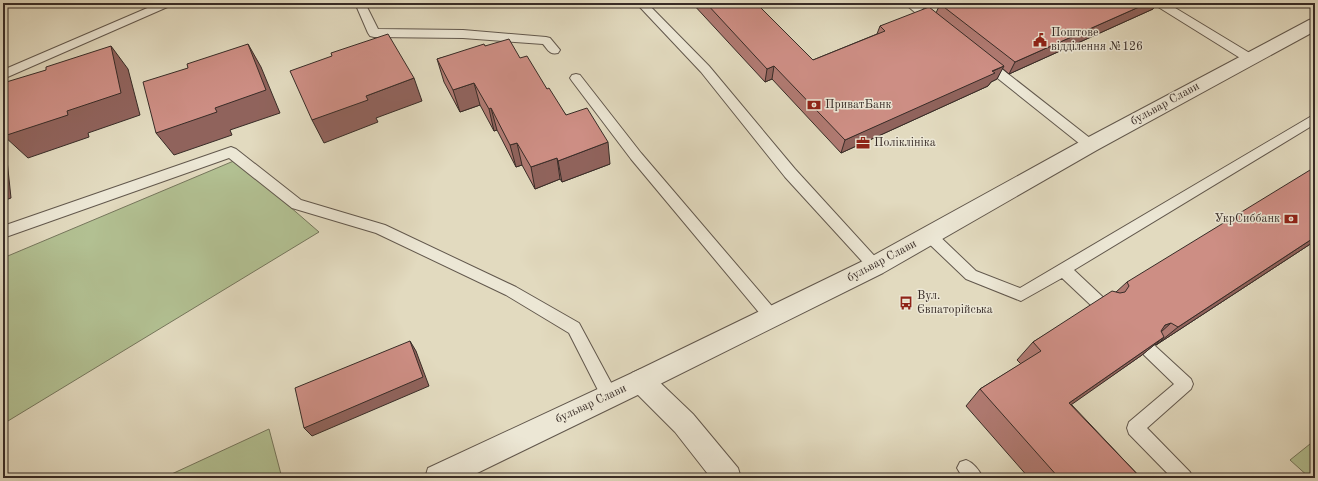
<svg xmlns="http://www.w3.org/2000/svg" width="1318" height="481" viewBox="0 0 1318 481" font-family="'Old Standard TT',serif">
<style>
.green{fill:#b2c092;stroke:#75765c}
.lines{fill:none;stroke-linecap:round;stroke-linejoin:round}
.service-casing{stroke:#62584d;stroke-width:2}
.minor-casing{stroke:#62584d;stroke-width:2}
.tertiary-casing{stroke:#62584d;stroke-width:2}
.service{fill:#ece7d5;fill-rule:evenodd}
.minor{fill:#ece7d5;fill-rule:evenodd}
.tertiary{fill:#ece7d5;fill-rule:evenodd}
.wall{fill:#b07a72;stroke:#382c27}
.shaded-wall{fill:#90635c;stroke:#382c27}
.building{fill:#cd8e84;stroke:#382c27}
.labels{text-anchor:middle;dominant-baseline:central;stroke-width:3;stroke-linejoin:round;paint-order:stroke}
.poi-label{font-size:12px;fill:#382c27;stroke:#ece7d5;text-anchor:start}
.street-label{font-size:12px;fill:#382c27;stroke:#ece7d5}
</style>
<rect width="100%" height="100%" fill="#e2dabf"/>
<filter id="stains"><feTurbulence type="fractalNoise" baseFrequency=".005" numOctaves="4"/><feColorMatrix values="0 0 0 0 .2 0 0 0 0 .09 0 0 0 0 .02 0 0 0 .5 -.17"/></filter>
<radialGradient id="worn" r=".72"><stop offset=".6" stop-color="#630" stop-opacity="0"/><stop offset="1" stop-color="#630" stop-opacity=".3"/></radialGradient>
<path class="green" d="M236,160L319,232L3,424V258Z
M269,429L282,478H163Z
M1315,440V478H1310L1290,460Z"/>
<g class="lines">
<g class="service-casing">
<path id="service" d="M159,3H173L172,5L3,79V70Z
M355,3H365L378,29L463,30L546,37L550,38L560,50L558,53C550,55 548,50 543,44L463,38L374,37L370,36L368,33Z
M636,3H647L709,66L795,169L880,262L882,266L880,270L875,272L870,270L785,177L701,72Z
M904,3H916L940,22L938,25H930Z
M1154,3H1167L1253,55L1255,58L1253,61H1245L1155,5Z
M985,58L989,59L1095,142L1096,145L1095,148L1090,150L1085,148L981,65L979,62L981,59Z
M576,74L580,75L641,153L777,312L780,317L777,322L772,324L767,322L631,159L572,81L570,78L572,75Z
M1315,114V124L1074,270L1106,300L1108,305L1106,310L1101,311L1096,310L1062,278L1021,301L966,279L924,239L922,235L924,231L929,229L934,231L976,271L1020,288Z
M231,147L236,149L301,200L385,225L516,287L579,323L615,390L617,395L615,400L609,403L603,400L569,333L506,295L376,233L292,208L229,158L3,238V226Z
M1149,343L1154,345L1191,379L1193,384L1191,389L1147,428L1190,472L1193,478H1172L1129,434L1127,428L1129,422L1174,384L1144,355L1141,350L1144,345Z
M966,460C974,463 979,470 983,478H963L957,468L960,462Z"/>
</g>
<g class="minor-casing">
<path id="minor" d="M641,369L650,373L693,414L738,468L741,478H711L675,432L632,389L629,381L632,373Z"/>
</g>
<g class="tertiary-casing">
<path id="tertiary" d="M1315,18V31L1097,150L883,273L650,389L467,478H425L428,468L632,373L867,259L1083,140L1309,20Z"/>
</g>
<use href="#service" class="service"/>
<use href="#minor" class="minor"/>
<use href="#tertiary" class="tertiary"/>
</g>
<path class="wall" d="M692,3H756L813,60L877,34L880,26L936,13L940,4L942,3H1157L1153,9L1009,74L1002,68L997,79L991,82L988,86L841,153L772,79L765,82Z
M485,46L520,58L547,89L566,115L610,164L562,182L560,179L535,189L522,165L516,167L497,130L494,131L480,105L460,112L444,82L437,59Z
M1315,241L1156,345L1155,344L1142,355L1071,404L1141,478H1029L966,406L980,389L1021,364L1017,360L1033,342L1116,292L1127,282Z"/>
<path class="shaded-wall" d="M1148,3H1157L1153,9L1009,74L1015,62Z
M248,44L261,67L280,113L230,130L232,135L174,155L156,133Z
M111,46L128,69L140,115L88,133L89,137L28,158L4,136L67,111Z
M774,66L772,79L765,82L767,69Z
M1004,66L997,79L991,82L988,86L841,153L845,140Z
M414,78L422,101L376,118L378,122L324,143L312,120L366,96Z
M474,83L480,105L460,112L453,90Z
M491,108L497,130L494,131L489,109Z
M608,142L610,164L562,182L558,161Z
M517,143L522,165L516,167L510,145Z
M3,156L7,160L11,198L3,201Z
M557,158L560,179L535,189L531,167Z
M1315,237V241L1156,345L1178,327Z
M1171,323L1150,342L1165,325Z
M1164,337L1142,355L1051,419L1069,403Z
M410,341L416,351L429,386L312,436L304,428Z"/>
<path class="building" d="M706,3H756L813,60L885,31L880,26L929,7L1004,66L992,71L995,73L845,140L774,66L767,69Z
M942,3H1148L1015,62L940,4Z
M388,34L414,78L366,96L368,100L312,120L290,71L332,56L331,53Z
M509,39L520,58L527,56L547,89L549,88L566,115L587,108L608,142L558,161L557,158L531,167L517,143L510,145L491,108L489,109L474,83L453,90L437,59L484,44L485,46Z
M248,44L266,90L215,108L217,112L156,133L143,82L188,68L187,64Z
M111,46L121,93L67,111L68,115L4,136L3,124V83L46,70V67Z
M1315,167V237L1178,327L1171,323L1165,325L1161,331L1164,337L1069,403L1141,478H1059L980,389L1041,351L1033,342L1112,291L1120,293L1125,292L1129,286L1127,282Z
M410,341L423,377L304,428L295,388Z"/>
<defs>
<g id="civic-bare" transform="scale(1.08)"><path d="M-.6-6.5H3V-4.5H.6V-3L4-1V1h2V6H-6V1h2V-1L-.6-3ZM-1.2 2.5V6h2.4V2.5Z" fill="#8f2418" stroke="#ece7d5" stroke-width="2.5" paint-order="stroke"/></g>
<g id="bank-bare" transform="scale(1.08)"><path d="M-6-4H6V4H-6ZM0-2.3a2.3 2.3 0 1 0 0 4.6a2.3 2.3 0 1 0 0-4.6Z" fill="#8f2418" stroke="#ece7d5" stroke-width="2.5" paint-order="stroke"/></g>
<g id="office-bare" transform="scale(1.08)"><path d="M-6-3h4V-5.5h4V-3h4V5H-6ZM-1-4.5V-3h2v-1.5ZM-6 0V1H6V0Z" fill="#8f2418" stroke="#ece7d5" stroke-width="2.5" paint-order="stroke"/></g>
<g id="bus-bare" transform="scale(1.08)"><path d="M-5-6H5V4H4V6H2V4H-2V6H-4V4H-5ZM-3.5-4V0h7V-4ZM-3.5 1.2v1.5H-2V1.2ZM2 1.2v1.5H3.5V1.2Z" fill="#8f2418" stroke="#ece7d5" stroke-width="2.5" paint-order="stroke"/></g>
</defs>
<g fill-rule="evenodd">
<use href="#civic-bare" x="1040" y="40"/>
<use href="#bank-bare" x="814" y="105"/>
<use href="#office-bare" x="863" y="143"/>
<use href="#bank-bare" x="1291" y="219"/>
<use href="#bus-bare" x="906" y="303"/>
</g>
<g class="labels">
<g class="poi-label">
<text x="1051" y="33">Поштове<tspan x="1051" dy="14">відділення №126</tspan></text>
<text x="825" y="105">ПриватБанк</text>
<text x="874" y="143">Поліклініка</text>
<text x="1280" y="219" text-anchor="end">УкрСиббанк</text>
<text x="917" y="296">Вул.<tspan x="917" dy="14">Євпаторійська</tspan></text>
</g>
<g class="street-label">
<text transform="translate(1165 104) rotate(-29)">бульвар Слави</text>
<text transform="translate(882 261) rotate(-28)">бульвар Слави</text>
<text transform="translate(591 404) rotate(-25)">бульвар Слави</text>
</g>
</g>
<rect width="1318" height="481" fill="none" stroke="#e2dabf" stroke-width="16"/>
<rect x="4" y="4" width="1310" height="473" fill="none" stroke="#382c27" stroke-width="2"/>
<rect x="8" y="8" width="1302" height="465" fill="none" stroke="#382c27"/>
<rect width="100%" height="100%" filter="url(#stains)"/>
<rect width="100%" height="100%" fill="url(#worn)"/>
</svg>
